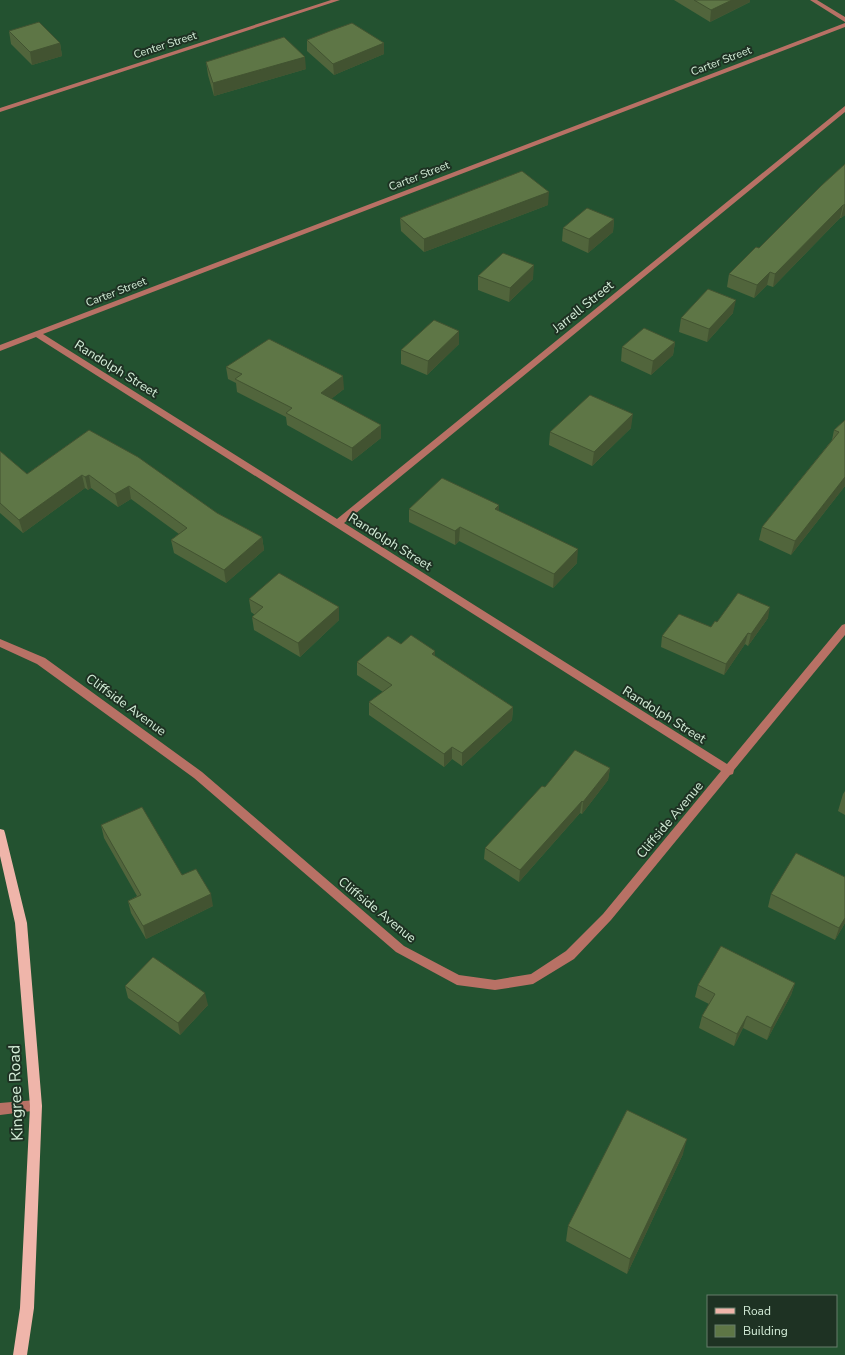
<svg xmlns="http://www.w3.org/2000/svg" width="845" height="1355" viewBox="0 0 845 1355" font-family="'Nunito Sans',sans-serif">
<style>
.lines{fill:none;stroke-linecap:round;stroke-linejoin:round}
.minor{fill:#b87165;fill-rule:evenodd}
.major{fill:#efb5aa;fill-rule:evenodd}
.wall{fill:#51653c}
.shaded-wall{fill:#425331}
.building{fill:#5e7646;stroke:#425331}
.labels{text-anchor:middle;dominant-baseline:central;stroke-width:4;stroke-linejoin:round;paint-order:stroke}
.far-street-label{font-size:11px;fill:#d4edd8;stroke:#1e3223}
.street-label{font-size:13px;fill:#d4edd8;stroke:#1e3223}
.near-street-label{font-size:16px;fill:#d4edd8;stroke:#1e3223}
</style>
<rect width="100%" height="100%" fill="#235230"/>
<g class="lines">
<path class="minor" d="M331,0H340L0,112V108Z
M810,0H817L845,17V22Z
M845,23V27L43,334L337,519L845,106V112L344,523L727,764L842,625L845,624V635L734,770L733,774L730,775L611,920L574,959L533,984L495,990L457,985L396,952L194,778L37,664L0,647V639L45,658L202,772L404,946L459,975L495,980L531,974L566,951L603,914L721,771L36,337L0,351V345Z
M36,1100L40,1102L42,1106L40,1110L0,1115V1103Z"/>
<path class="major" d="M0,829L4,830L5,833L27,923L42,1106L34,1308L27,1355H13L20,1308L30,1106L15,923L0,856Z"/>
</g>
<path class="wall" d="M674,0H750V2L710,22Z
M9,31L60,43L62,56L32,65L11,44Z
M307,40L384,54L334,75L307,51Z
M206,62L306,69L214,96L208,75Z
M845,164V215L841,218H840L773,287L767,285L754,298L727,287L729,274L759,248Z
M548,205L424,252L401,231L400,218Z
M614,219L613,232L588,253L562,241L563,228Z
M478,276L533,279L509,302L478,290Z
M733,313L707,342L679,332L681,318Z
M459,331V344L427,375L401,364V350Z
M675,342L673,355L651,375L621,361L622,347Z
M226,367L344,389L331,399L381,425V438L352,461L287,425L286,417L237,392L236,383L228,379Z
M845,420V486L791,555L759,540L762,527L832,440L834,430Z
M631,428L592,466L549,445L550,432Z
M89,430L217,513L262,537L264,550L226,583L174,553L171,540L179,534L131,499L118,507L91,488L88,490L85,488L23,533L0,513V451L27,474Z
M499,505L498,511L577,563L553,588L459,541L455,545L409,522V509Z
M249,599L339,620L300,657L254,630L252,617L255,615L251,612Z
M768,618L748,646L745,644L724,675L661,647L662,636L711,627L717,622Z
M401,644L435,651V656L513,707L512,720L462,766L452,759L444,767L369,715V702L383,692L357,675V662Z
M610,768L608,780L582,814L580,813L519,882L484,859L485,848L545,787Z
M845,791V815L838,811L843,794Z
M101,825L182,875L213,906L146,939L131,913L128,901L137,896L104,838Z
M845,877V923L835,940L768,907L771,894Z
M795,983L791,995L767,1040L743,1028L734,1046L699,1028L702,1016L709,1004L695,997L698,985Z
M125,986L208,1005L180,1035L128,998Z
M683,1154L627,1274L566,1241L568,1226Z"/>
<path class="shaded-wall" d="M732,0H750V2L710,22L711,10Z
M60,43L62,56L32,65L30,52Z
M384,43V54L334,75L333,64Z
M305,57L306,69L214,96L213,83Z
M549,192L548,205L424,252V239Z
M845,204V215L841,218L844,205Z
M843,205L840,218L773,287L775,274Z
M614,219L613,232L588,253L589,239Z
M534,265L533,279L509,302L510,288Z
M770,272L767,285L754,298L757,285Z
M736,300L733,313L707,342L709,329Z
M459,331V344L427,375L428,361Z
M675,342L673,355L651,375L653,361Z
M343,376L344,389L322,406L321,393Z
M633,414L631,428L592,466L594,452Z
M381,425V438L352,461V448Z
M82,475L85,488L23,533L19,520Z
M89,475L91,488L88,490L85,477Z
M845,477V486L791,555L795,541Z
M129,486L131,499L118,507L115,494Z
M499,505L498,519L495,509Z
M460,527L459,541L455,545V531Z
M262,537L264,550L226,583L224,570Z
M578,549L577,563L553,588L554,574Z
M339,607V620L300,657L298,643Z
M770,607L768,618L748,646L751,634Z
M748,633L745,644L724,675L726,664Z
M435,651V663L432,654Z
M513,707L512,720L462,766V753Z
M452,747V759L444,767V754Z
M610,768L608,780L582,814L583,802Z
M582,801L580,813L519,882L520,870Z
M211,894L213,906L146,939L143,926Z
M845,918V923L835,940L839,928Z
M795,983L791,995L767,1040L771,1028Z
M205,993L208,1005L180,1035L178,1023Z
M747,1016L743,1028L734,1046L737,1034Z
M687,1139L683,1154L627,1274L630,1259Z"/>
<path class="building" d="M694,0H732L711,10Z
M39,22L60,43L30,52L9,31Z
M352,23L384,43L333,64L307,40L330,31Z
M284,37L305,57L213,83L206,62Z
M845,164V204L844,205H843L775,274L770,272L757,285L729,274L756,247L759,248L822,185Z
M522,171L549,192L424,239L400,218Z
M587,208L614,219L589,239L563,228Z
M503,253L534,265L510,288L478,276Z
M708,289L736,300L709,329L681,318Z
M434,320L459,331L428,361L401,350Z
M644,328L675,342L653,361L622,347Z
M269,339L343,376L321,393L381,425L352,448L286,413L292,408L235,379L242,374L226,367Z
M590,395L633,414L594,452L550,432Z
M845,420V477L795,541L762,527L839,432L834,430Z
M89,430L138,457L217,513L262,537L224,570L171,540L187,528L129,486L115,494L89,475L85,477L82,475L19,520L0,503V451L27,474Z
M442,478L499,505L495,509L578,549L554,574L460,527L455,531L409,509Z
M279,573L339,607L298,643L252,617L263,607L249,599Z
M738,593L770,607L751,634L748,633L726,664L662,636L679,614L711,627L715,621L717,622Z
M411,635L435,651L432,654L513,707L462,753L452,747L444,754L369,702L392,685L357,662L388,636L401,644Z
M575,750L610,768L583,802L582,801L520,870L485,848L542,786L545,787Z
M142,807L182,875L196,869L211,894L143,926L128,901L141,895L101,825Z
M796,853L845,877V918L839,928L771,894Z
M721,946L795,983L771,1028L747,1016L737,1034L702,1016L715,994L698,985Z
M153,957L205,993L178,1023L125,986Z
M627,1110L687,1139L630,1259L568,1226Z"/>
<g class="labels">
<g class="far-street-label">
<text transform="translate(165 45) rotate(-18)">Center Street</text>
<text transform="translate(721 61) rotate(-21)">Carter Street</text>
<text transform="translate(419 176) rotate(-21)">Carter Street</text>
<text transform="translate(116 292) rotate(-21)">Carter Street</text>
</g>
<g class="street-label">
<text transform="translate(583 307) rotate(-39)">Jarrell Street</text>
<text transform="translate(116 369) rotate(32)">Randolph Street</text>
<text transform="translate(390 542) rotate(32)">Randolph Street</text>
<text transform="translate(126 705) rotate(36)">Cliffside Avenue</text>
<text transform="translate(664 715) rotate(32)">Randolph Street</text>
<text transform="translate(670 820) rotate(-50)">Cliffside Avenue</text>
<text transform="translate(377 910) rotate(39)">Cliffside Avenue</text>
</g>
<g class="near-street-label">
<text transform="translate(16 1093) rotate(-92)">Kingree Road</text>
</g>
</g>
<rect x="707" y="1295" width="130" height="52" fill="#1e3223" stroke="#677d6b"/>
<rect x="715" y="1308" width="20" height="6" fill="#efb5aa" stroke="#677d6b"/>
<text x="743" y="1315" font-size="12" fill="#d4edd8">Road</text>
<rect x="715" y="1325" width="20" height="12" fill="#5e7646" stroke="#677d6b"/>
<text x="743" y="1335" font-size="12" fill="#d4edd8">Building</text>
</svg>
